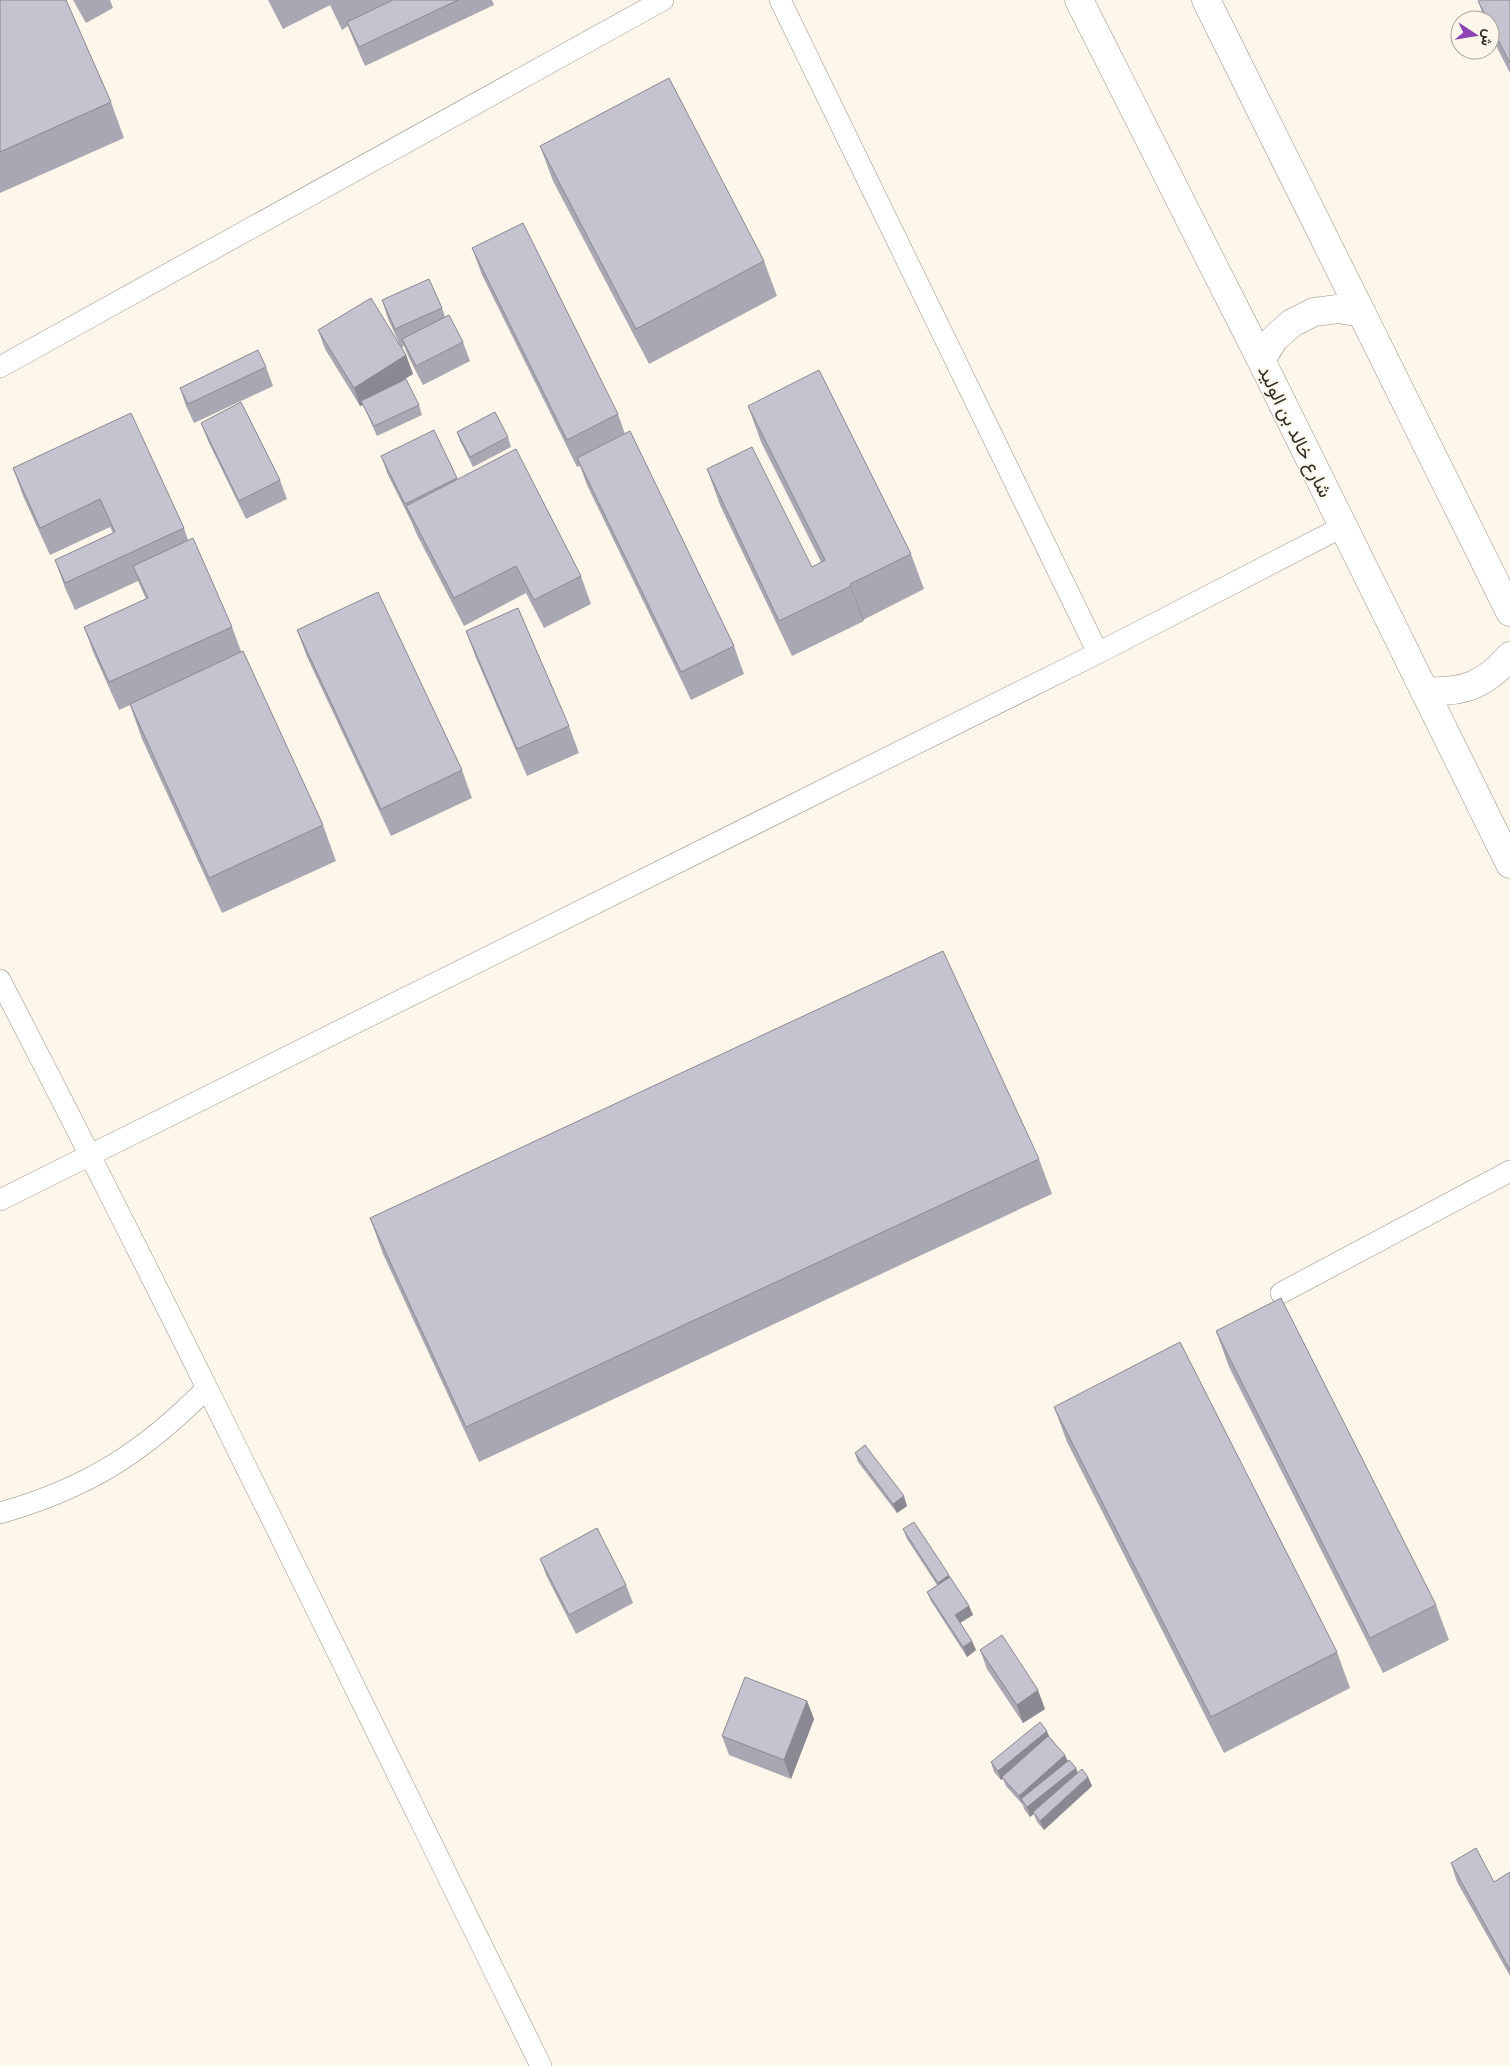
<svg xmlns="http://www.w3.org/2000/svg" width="1510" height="2066" viewBox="0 0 1510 2066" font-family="'Titillium Web',Vazirmatn,sans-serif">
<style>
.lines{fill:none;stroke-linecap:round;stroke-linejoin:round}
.lane-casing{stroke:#989187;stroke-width:22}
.secondary-casing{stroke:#989187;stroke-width:29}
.lane{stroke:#fff;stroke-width:21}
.secondary{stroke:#fff;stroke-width:28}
.wall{fill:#a9a8b2}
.shaded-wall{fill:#8a8891}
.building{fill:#c5c3cf;stroke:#8a8891}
.labels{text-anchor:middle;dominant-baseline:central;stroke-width:4;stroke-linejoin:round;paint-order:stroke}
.street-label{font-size:19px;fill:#2e2c28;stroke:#fdf6eb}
</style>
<rect width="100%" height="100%" fill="#fdf6eb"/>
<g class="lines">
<g class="lane-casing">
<path id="lane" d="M780,0L1098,653
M0,367L663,0
M0,980C186,1339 362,1703 541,2066
M0,1200L1098,653L1342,527
M1281,1293L1510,1171
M0,1513C88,1488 144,1452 207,1388"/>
</g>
<g class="secondary-casing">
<path id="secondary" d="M1079,0L1261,360L1510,864
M1206,0L1510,612
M1261,360L1274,339L1292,323L1314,312L1338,309L1362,313
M1424,691C1463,693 1484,686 1510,656"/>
</g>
<use href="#lane" class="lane"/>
<use href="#secondary" class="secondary"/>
</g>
<path class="wall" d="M0,0L111,102L124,138L0,193Z
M73,0H110L113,8L86,23Z
M268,0H492L494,5L365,66L354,41L348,26L342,30L330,5L283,29Z
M1510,0V73L1491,36L1490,33V20H1485L1478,1Z
M540,146L764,261L777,296L649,364L553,181Z
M472,248L618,414L625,434L734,646L744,674L691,700L587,485L580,466L577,467L482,275Z
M382,300L442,308L445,317L463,342L470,361L423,385L409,358L404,346L402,347L406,355L413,374L398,383L419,405L422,415L377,436L363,405L360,406L325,349L318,330L401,347L388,319Z
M266,367L273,386L194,423L186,406L180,388Z
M748,406L911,554L924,589L863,620L864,621L792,656L720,505L707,469L812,567L821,562L761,442Z
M201,423L280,480L287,499L246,519L208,441Z
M457,432L508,437L511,447L473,467L460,441Z
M381,456L458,479L581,576L591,604L544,628L526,593L464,626L416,533L412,523L388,475Z
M13,468L184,528L188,540L232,627L241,651L323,825L336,861L222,913L142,739L130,705L119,710L94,654L84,627L146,599L138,581L75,610L65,588L55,560L113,533L110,527L50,555L23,496Z
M297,630L462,770L472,798L391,836L307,657Z
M466,631L569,726L579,753L527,776L476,658Z
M1039,1159L1052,1194L479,1462L383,1254L370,1218Z
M1216,1331L1436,1605L1449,1640L1383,1673L1229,1367Z
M1054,1407L1337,1652L1350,1688L1224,1753L1067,1442Z
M855,1453L907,1506L897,1513L858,1462Z
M903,1529L950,1577L969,1606L973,1615L960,1623L976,1650L967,1657L931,1601L927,1592L937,1585L907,1539Z
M540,1559L626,1585L633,1603L576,1634L547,1577Z
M980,1650L1045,1709L1023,1723L987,1669Z
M807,1701L814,1719L791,1779L729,1755L722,1736Z
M1050,1737L1068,1761L1076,1768L1078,1773L1088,1777L1092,1786L1044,1830L1037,1822L1034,1814L1030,1817L1024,1809L1023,1805L1006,1786L1003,1779L1001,1780L994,1772L991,1762Z
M1451,1863L1494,1882L1510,1872V1976L1457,1882Z"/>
<path class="shaded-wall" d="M406,355L413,374L363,405L361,401L363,405L360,406L354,388Z
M850,584L863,620L864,621L851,586Z
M904,1496L907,1506L897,1513L893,1504Z
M949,1575L953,1585L942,1592L938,1583Z
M969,1606L973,1615L958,1624L955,1615Z
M972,1641L976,1650L967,1657L963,1647Z
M1038,1690L1045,1709L1023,1723L1017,1705Z
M807,1701L814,1719L791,1779L784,1760Z
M1047,1731L1051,1741L1002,1777L1003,1779L1001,1780L998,1771Z
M1065,1755L1069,1764L1021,1799L1023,1805L1019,1796Z
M1076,1768L1079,1777L1030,1817L1027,1807Z
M1088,1777L1092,1786L1044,1830L1040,1821Z"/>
<path class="building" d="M0,0H66L111,102L0,152Z
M393,0H458L359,47L347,22Z
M1480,0H1510V63L1490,24V20H1488L1478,1Z
M669,78L764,261L636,329L540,146Z
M523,223L618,414L567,440L472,248Z
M429,279L442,308L395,329L382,300Z
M371,298L406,355L354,388L318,330Z
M449,315L463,342L416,366L402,339Z
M258,350L266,367L188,404L180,388Z
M819,370L911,554L850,584L851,586L779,621L707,469L752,447L812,567L825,560L748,406Z
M406,379L419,405L374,426L361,401Z
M241,402L280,480L239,501L201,423Z
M495,412L508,437L470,457L457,432Z
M131,413L184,528L65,583L55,560L115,532L100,499L40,528L13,468Z
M434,430L457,478L405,504L381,456Z
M630,431L734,646L681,672L577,458Z
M516,449L581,576L534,600L516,566L454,598L406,506Z
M193,538L232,627L109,682L84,627L148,598L133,566Z
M378,592L462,770L381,809L297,630Z
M518,608L569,726L517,749L466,631Z
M243,651L323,825L209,878L130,704Z
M943,951L1039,1159L466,1427L370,1218Z
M1281,1298L1436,1605L1370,1638L1216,1331Z
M1180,1342L1337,1652L1211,1717L1054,1407Z
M865,1445L904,1496L893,1504L855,1453Z
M914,1522L949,1575L938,1583L903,1529Z
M597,1528L626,1585L569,1615L540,1559Z
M950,1577L969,1606L955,1615L972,1641L963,1647L927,1592Z
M1002,1635L1038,1690L1017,1705L980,1650Z
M745,1677L807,1701L784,1760L722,1736Z
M1040,1722L1047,1731L998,1771L991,1762Z
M1048,1736L1065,1755L1019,1796L1002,1777Z
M1069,1760L1076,1768L1027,1807L1021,1799Z
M1082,1769L1088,1777L1040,1821L1033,1812Z
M1476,1848L1494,1882L1510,1872V1970L1451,1863Z"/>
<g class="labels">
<g class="street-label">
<text transform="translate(1296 431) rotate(64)">شارع خالد بن الوليد</text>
</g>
</g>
<g transform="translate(1475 35) rotate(102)"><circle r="24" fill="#fdf6eb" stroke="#aaa59d"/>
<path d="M0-4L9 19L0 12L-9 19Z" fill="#8d41b2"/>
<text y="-8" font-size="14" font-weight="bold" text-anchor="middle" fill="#2e2c28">ش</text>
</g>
</svg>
